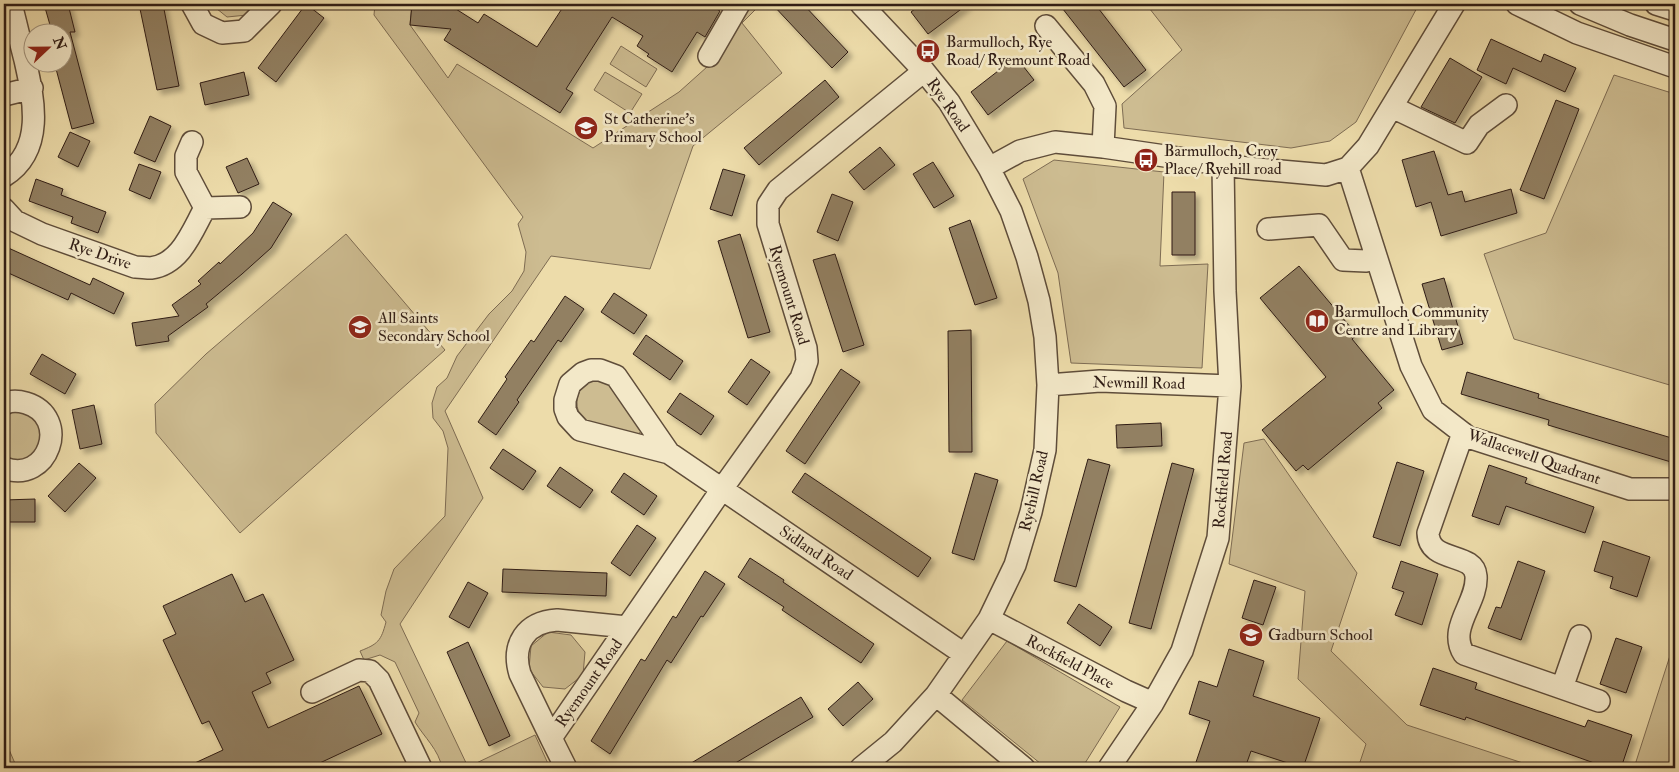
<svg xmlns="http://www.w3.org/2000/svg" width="1679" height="772" viewBox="0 0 1679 772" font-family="'IM FELL Double Pica',serif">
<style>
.green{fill:#cdbc91;stroke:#7e6c53}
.building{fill:#928062;stroke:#301d15;filter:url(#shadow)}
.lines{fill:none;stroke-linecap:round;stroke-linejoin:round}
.minor-casing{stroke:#5f4d3a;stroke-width:24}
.minor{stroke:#f3e8c8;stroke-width:21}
.labels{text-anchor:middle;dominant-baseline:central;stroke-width:5;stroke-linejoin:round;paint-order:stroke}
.poi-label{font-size:16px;fill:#301d15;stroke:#f3e8c8;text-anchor:start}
.street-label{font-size:16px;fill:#301d15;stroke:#f3e8c8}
</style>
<defs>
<filter id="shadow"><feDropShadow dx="4.5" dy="4.5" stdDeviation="2.5" flood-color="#0004"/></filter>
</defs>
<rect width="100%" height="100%" fill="#eddcaa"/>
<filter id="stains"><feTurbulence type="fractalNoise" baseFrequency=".004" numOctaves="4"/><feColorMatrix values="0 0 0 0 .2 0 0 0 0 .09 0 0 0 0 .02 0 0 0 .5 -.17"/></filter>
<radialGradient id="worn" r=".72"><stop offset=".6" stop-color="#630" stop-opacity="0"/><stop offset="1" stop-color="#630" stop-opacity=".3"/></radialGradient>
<path class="green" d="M211,4H256L247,15L227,17Z
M375,4H412L410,25L448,78L457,64L593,148L679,92L717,58L750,4H761L742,23L782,73L693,146L650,269L551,256L445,411L483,498L400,624L468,767L535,735L550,768H504L502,764L493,768H442C439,750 424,737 415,722L419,713L395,662L380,655L364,660L360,651C378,644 381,641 386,622L381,615L386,591L394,569L445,516L448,448L443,431L433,418L432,403L437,387L447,378L457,356L489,314L512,291L524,271L526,252L518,224L523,217L374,15Z
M1146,4H1419L1356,122L1330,141L1291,148L1124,128L1122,104L1182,50Z
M621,46L657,69L646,87L610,64Z
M605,72L642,94L630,113L594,90Z
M1614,75L1675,94V385L1673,386L1514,339L1484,254L1546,233Z
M1054,160L1164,172L1160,266L1208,264L1202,368L1071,363L1058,273L1023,179Z
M346,234L445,350L240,533L156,433L155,404L206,354Z
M593,380H606L641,431L637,436C617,433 576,430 577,402C577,391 584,385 593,380Z
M13,409L32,415L43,433L37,452L19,462L4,458V415Z
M1264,439L1357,573L1331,651L1407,725L1538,768H1358L1366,744L1298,679L1305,591L1229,564L1244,443Z
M548,632L571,635L585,652L583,675L565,689L543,687L529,669L531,646Z
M1675,640V768H1634Z
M1007,641L1120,707L1082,768H1046L962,700Z
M4,738L17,768H4Z"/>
<path class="building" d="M44,4H68L75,32H70L94,123L72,129L55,65L62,63V32H52Z
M139,4H163L179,86L157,90Z
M306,4L324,18L276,82L258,68Z
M412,4H448L478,23L484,14L537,47L565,4H708L720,11L705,37L697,32L672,72L647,56L649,54L637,46L643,36L612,17L566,89L573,93L560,113L444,40L451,29L410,25Z
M772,4H803L848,52L832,68Z
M921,4H968L928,34L911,12Z
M1059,4H1095L1146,70L1124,87Z
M1491,39L1541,62L1544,54L1576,68L1565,92L1513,68L1506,84L1477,70Z
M1016,57L1034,80L988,115L971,92Z
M1450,58L1482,77L1455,123L1421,107Z
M244,72L249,95L205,105L200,83Z
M825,80L839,97L759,165L744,148Z
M1556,100L1579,109L1544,199L1520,190Z
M150,116L171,126L155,162L134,153Z
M70,132L90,141L78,167L58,157Z
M880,147L895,165L864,190L849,172Z
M1434,151L1448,195L1462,191L1465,202L1511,189L1517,213L1441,236L1431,202L1416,207L1402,160Z
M247,158L259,184L238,193L226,167Z
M933,162L954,196L934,208L913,174Z
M139,164L161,172L150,199L129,190Z
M723,169L745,175L732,216L710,209Z
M36,179L63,189L61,195L106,212L98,233L71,223L73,217L29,201Z
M1172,192H1195V255H1172Z
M832,194L853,202L838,241L817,232Z
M273,202L292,214L271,248L242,274L206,304L208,307L168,336L169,341L136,346L132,323L179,316L172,305L201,284L198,281L219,262L220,264L253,233Z
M970,220L997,298L975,305L949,228Z
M740,234L770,332L748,338L718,241Z
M4,246L90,285L93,278L124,293L114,314L71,293L68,300L4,271Z
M835,254L864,345L843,352L813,260Z
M1299,266L1357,335L1352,339L1394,390L1378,403L1382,408L1308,470L1303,465L1296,471L1262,430L1326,377L1260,298Z
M1444,278L1463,344L1442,350L1422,284Z
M614,293L647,315L634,334L601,312Z
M565,296L584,309L561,342L558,340L517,400L519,402L496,435L478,422L507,379L505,377L531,340L534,342Z
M971,330L972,452H949L948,331Z
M646,335L683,361L670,380L633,354Z
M42,354L76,374L65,394L30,374Z
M751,359L770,372L747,405L728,392Z
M841,369L860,382L805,464L786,451Z
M1467,372L1539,394L1538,398L1675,439V448L1671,462L1548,425L1549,420L1461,394Z
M680,393L714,416L701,435L667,412Z
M94,405L102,444L80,449L72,410Z
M1161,423L1162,446L1117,448L1116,425Z
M503,449L536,471L523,490L490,468Z
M1088,459L1110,465L1076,587L1054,581Z
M1397,462L1424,471L1400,546L1373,537Z
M79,463L96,478L65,512L48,496Z
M1172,463L1194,469L1151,629L1129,623Z
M1489,465L1527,478L1525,483L1594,507L1585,533L1506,506L1499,525L1472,516Z
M560,467L593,490L580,508L547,486Z
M624,473L657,496L644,515L611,492Z
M805,473L931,558L918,577L792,492Z
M975,473L998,480L974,560L952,553Z
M35,499V522H4V500Z
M637,525L656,538L630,576L611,563Z
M1603,541L1650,557L1637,597L1610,588L1613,577L1594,571Z
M750,558L784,580L783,582L874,644L861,663L782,610L784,607L738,577Z
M1401,561L1438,574L1422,625L1395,615L1404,592L1392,588Z
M1518,561L1545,571L1521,640L1488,628L1496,607L1501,608Z
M503,569L607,573L606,596L502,592Z
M705,571L725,584L703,617L701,616L671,663L667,660L610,754L591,741L641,659L645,661L673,616L676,618Z
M232,574L245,602L263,594L294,660L266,673L271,683L252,692L268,728L359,686L382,734L309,768H184L223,750L209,721L202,724L163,640L176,634L163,606Z
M1254,580L1276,587L1263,625L1242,618Z
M468,582L488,593L469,628L449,617Z
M1079,604L1112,627L1100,646L1067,623Z
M1616,638L1642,647L1626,693L1600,684Z
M468,642L510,736L489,746L447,652Z
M1229,649L1264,661L1253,696L1320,718L1303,768L1251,751L1245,768H1194L1210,721L1189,714L1199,681L1217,687Z
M1433,668L1477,683L1475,689L1585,727L1588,720L1632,735L1621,768H1608L1466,717L1465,720L1420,705Z
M858,682L873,699L843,726L828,709Z
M801,697L813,717L727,768H683Z"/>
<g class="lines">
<g class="minor-casing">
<path id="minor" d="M192,4L203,24L222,33L244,31L271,4
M861,4L924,71L949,102L989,168L1011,211L1027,257L1039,301L1045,337L1048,385L1045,450L1031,512L1015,565L989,619L936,695L893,742L861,768
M1517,4L1577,33L1675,67
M1580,4L1630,25L1675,40
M1656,4L1675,10
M1046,26L1094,84L1105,106L1103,147
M709,56L739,4
M4,95L32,88
M1392,107L1467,143L1479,125L1506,105
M192,142L186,156V172L205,208L240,207
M989,168L1020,151L1055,142L1103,147L1247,168L1326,175L1348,168
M1348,168L1411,366L1433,410L1468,437L1630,489H1675
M1348,168L1368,146L1454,4
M4,176C45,150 34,100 25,60C20,41 16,23 11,4
M4,209L15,221L42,234L135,267C140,267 146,268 151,268C181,264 192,231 205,208
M1268,229L1319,225L1343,260L1366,261L1377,259
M1048,385L1100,381L1230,386
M4,404C11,400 19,401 26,403C72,417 48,485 4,468
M1463,433L1428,533C1429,564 1474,551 1476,576C1478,603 1447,628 1464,654L1599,701
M669,453L616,376L600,370H591L583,373L570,384L565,400V409L568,417L580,430L669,453L964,654
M989,619L1126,691L1153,703
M1562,688L1580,636
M312,692L359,670L370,671L379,680L421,768
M936,695L1024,768
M551,738L520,674C511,644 526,622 557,620L627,627
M566,768L551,738L722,489L801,378L807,361L806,348L768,224V205L778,190L924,71
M1109,768L1153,703L1182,651L1218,538L1230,386L1225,291L1223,165"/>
</g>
<use href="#minor" class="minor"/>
</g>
<defs>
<g id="bus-disc" transform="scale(1.25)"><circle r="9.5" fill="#8f2418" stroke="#f3e8c8"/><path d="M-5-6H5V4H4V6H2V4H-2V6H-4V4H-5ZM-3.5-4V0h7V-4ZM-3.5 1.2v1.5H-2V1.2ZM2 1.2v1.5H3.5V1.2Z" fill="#fff"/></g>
<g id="school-disc" transform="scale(1.25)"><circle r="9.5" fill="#8f2418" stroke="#f3e8c8"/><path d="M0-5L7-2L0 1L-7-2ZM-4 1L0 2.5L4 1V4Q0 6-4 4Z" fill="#fff"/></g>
<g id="library-disc" transform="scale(1.25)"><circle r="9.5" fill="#8f2418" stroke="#f3e8c8"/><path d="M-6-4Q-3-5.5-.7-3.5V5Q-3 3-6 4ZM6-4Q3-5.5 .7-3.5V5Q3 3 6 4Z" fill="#fff"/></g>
</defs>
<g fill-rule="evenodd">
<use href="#bus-disc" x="928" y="51"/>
<use href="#school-disc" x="586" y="128"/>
<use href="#bus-disc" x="1146" y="160"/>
<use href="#library-disc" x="1317" y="321"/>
<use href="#school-disc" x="360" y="327"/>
<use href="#school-disc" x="1251" y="635"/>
</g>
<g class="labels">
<g class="poi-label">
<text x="946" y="42">Barmulloch, Rye<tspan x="946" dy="18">Road/ Ryemount Road</tspan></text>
<text x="604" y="119">St Catherine's<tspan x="604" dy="18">Primary School</tspan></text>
<text x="1164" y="151">Barmulloch, Croy<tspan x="1164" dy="18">Place/ Ryehill road</tspan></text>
<text x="1334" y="312">Barmulloch Community<tspan x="1334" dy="18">Centre and Library</tspan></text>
<text x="378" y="318">All Saints<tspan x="378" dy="18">Secondary School</tspan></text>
<text x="1268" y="635">Gadburn School</text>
</g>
<g class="street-label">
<text transform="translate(948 105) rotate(55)">Rye Road</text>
<text transform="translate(100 254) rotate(19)">Rye Drive</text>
<text transform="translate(789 295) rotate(73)">Ryemount Road</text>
<text transform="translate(1139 383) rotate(1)">Newmill Road</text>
<text transform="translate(1534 457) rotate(19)">Wallacewell Quadrant</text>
<text transform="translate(1223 480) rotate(-85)">Rockfield Road</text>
<text transform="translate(1034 491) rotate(-77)">Ryehill Road</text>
<text transform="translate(816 553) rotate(34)">Sidland Road</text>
<text transform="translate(1070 662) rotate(28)">Rockfield Place</text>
<text transform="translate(589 683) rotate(-55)">Ryemount Road</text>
</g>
</g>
<rect width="1679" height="772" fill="none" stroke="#eddcaa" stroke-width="20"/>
<rect x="5" y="5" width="1669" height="762" fill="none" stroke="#301d15" stroke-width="2.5"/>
<rect x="10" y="10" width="1659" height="752" fill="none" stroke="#301d15"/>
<g transform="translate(48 48) rotate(68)"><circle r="24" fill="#f3e8c8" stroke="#a59780"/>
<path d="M0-4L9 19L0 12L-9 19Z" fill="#8f2418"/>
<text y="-8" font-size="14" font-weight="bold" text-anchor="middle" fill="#301d15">N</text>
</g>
<rect width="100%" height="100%" filter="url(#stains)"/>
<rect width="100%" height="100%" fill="url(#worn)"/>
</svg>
